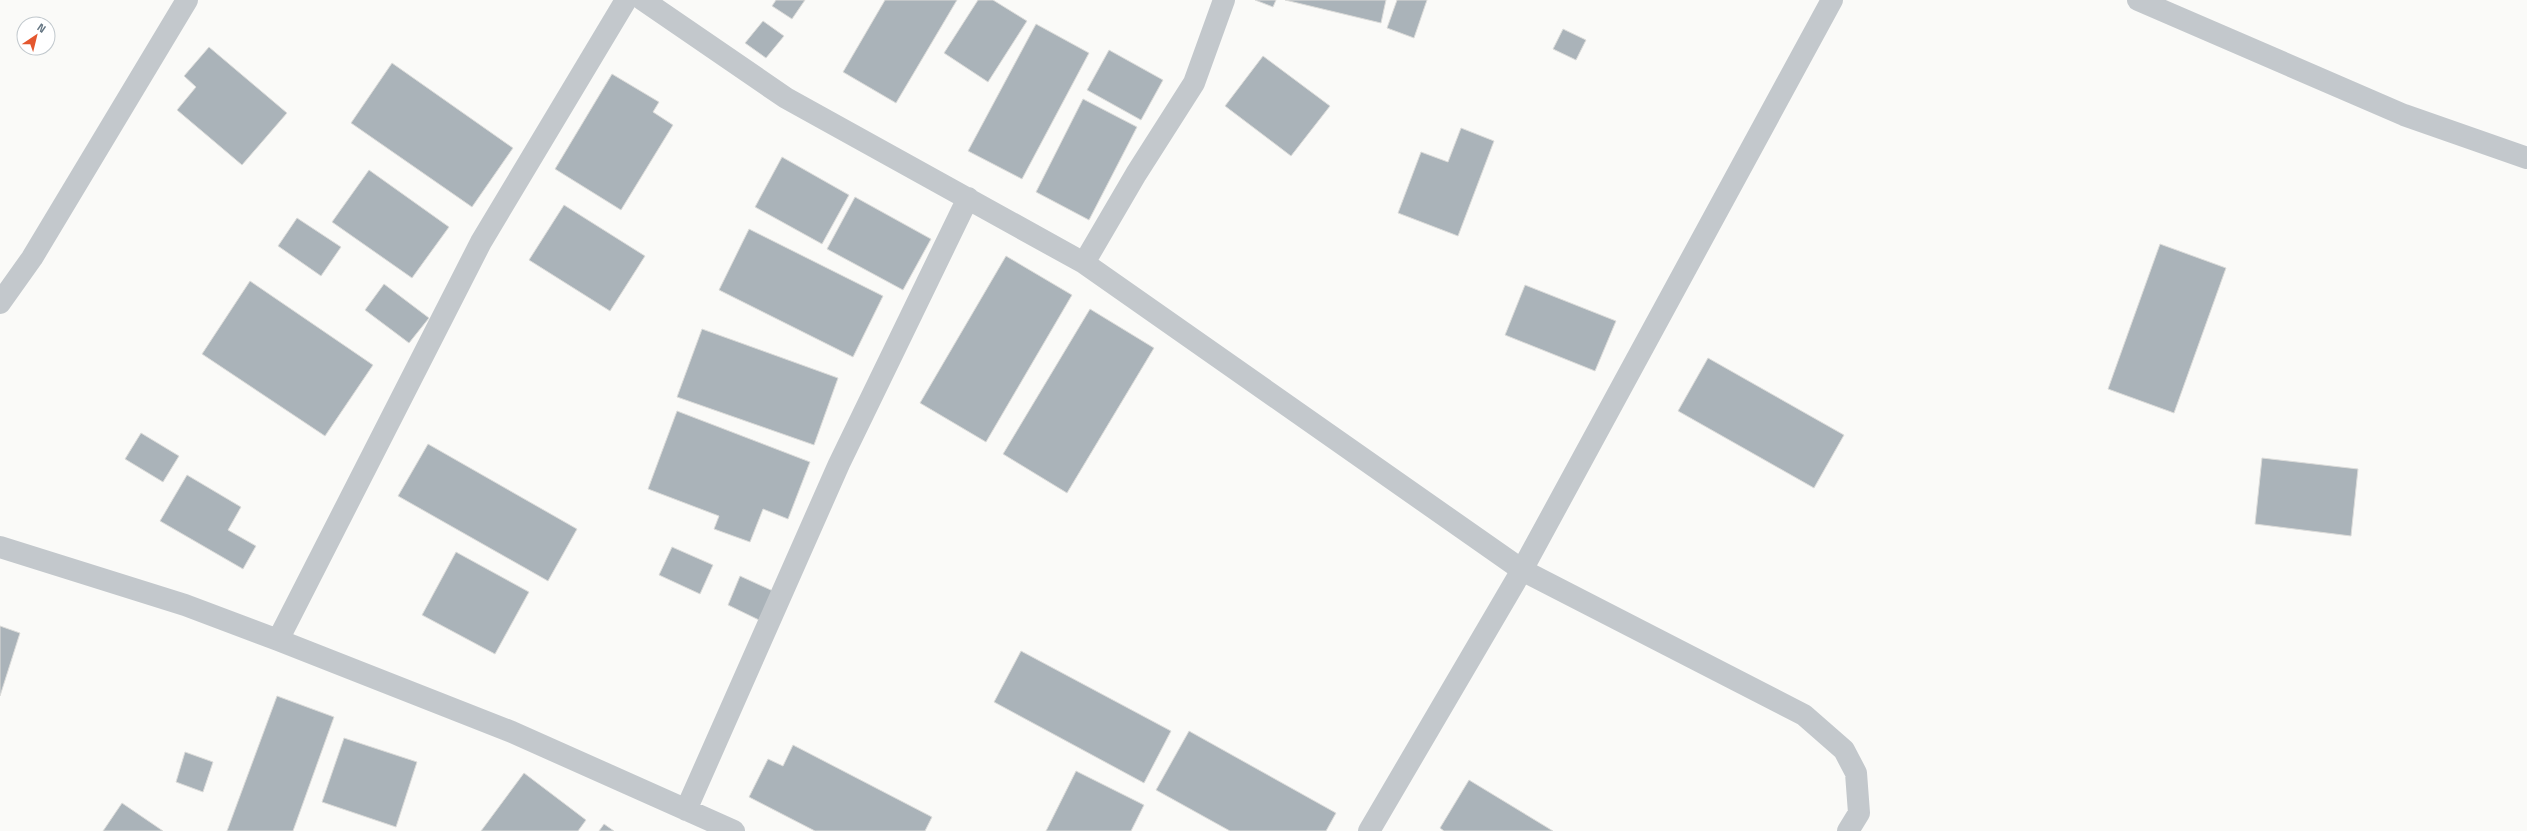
<svg xmlns="http://www.w3.org/2000/svg" width="2527" height="831" viewBox="0 0 2527 831" font-family="'Titillium Web',sans-serif">
<style>
.building{fill:#aab3b9;stroke:#dcdcda}
.lines{fill:none;stroke-linecap:round;stroke-linejoin:round}
.minor{stroke:#c3c8cc;stroke-width:22}
</style>
<rect width="100%" height="100%" fill="#fafaf8"/>
<path class="building" d="M776,0H805L792,19L772,6Z
M885,0H957L896,103L843,72Z
M978,0H993L1027,21L988,82L944,53Z
M1255,0H1276L1273,7Z
M1285,0H1386L1381,23Z
M1397,0H1427L1414,38L1387,28Z
M763,21L784,36L766,58L745,43Z
M1036,24L1089,53L1022,179L968,151Z
M1563,29L1586,40L1576,60L1553,49Z
M209,47L287,113L242,165L177,110L196,87L184,76Z
M1109,50L1163,80L1141,120L1087,90Z
M1263,56L1330,106L1291,156L1225,106Z
M392,63L513,148L472,207L351,123Z
M612,74L659,102L653,112L673,125L621,210L555,169Z
M1083,99L1137,127L1089,220L1036,192Z
M1461,128L1494,141L1458,236L1398,213L1421,152L1448,162Z
M782,157L849,195L822,244L755,207Z
M369,170L449,227L412,278L332,222Z
M855,197L931,239L903,290L827,249Z
M564,205L645,256L610,311L529,260Z
M297,218L341,247L321,276L278,246Z
M749,229L883,296L853,357L719,290Z
M2160,244L2226,268L2174,413L2108,389Z
M1006,256L1072,295L986,442L920,403Z
M250,281L373,365L325,436L202,354Z
M384,284L429,318L409,343L365,310Z
M1525,285L1616,321L1595,371L1505,335Z
M1090,309L1154,348L1067,493L1003,454Z
M702,329L838,378L814,445L677,397Z
M1708,358L1844,435L1814,488L1678,411Z
M677,411L810,462L788,519L763,509L750,542L714,529L719,516L648,489Z
M141,433L179,456L163,482L125,459Z
M428,444L577,529L548,581L398,496Z
M2262,458L2358,469L2351,536L2255,524Z
M187,475L241,507L228,530L256,546L243,569L160,521Z
M672,547L713,565L700,594L659,575Z
M456,552L529,592L495,654L422,615Z
M740,576L773,591L759,620L728,605Z
M0,626L20,633L0,696Z
M1021,651L1171,731L1144,783L994,702Z
M277,696L334,717L293,831H227Z
M1189,731L1336,813L1326,831H1230L1156,790Z
M344,738L417,762L396,827L322,802Z
M793,745L932,817L925,831H815L749,797L768,759L783,766Z
M185,752L213,762L203,792L176,782Z
M1076,771L1144,805L1131,831H1046Z
M524,773L586,820L578,831H481Z
M1469,780L1553,831H1444L1440,828Z
M122,803L163,831H103Z
M604,824L614,831H599Z"/>
<g class="lines">
<path class="minor" d="M643,0L786,98L1084,263L1522,570L1804,715L1844,750L1856,773L1859,813L1848,831
M2138,0L2404,115L2527,158
M1084,263L1136,174L1194,83L1224,0
M0,303L32,258L187,0
M0,547L185,605L278,640L512,732L734,831
M278,640L481,242L626,0
M686,810L839,464L968,198
M1369,831L1522,570L1832,0"/>
</g>
<g transform="translate(36 36) rotate(35)"><circle r="19" fill="#ffffff" stroke="#c1c8cd"/>
<path d="M0-3L7 15L0 10L-7 15Z" fill="#e4572e"/>
<text y="-6" font-size="11" font-weight="bold" text-anchor="middle" fill="#657683">N</text>
</g>
</svg>
